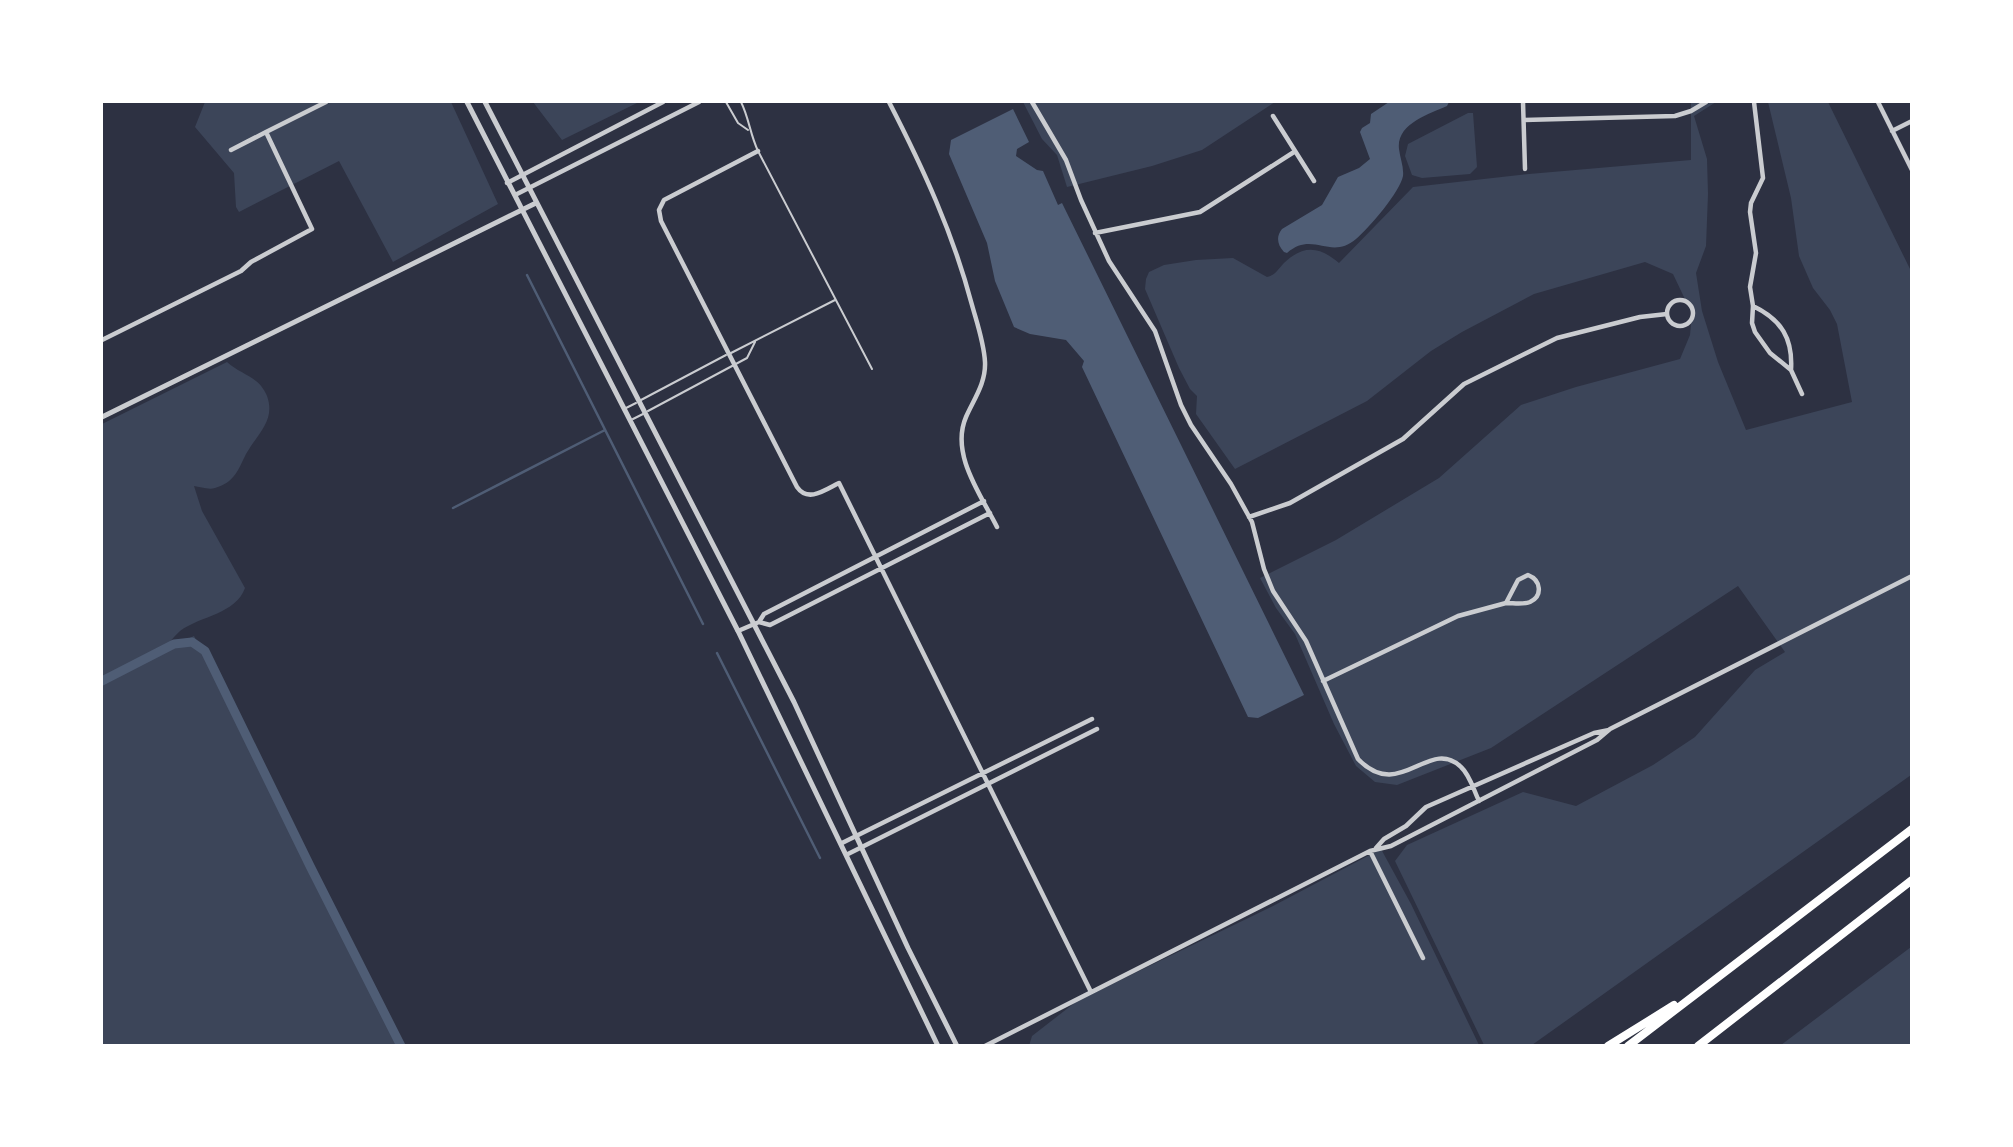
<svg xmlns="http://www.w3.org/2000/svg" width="2013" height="1147" viewBox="0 0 2013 1147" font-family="Mulish,sans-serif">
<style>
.green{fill:#3c4559}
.water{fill:#4f5d75}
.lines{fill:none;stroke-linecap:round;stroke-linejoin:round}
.stream{stroke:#4f5d75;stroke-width:2.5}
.canal{stroke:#4f5d75;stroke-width:9}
.service{stroke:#caccd0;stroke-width:2}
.minor{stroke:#caccd0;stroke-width:4.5}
.tertiary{stroke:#caccd0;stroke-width:5}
.motorway{stroke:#fff;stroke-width:8}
</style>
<rect width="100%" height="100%" fill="#2d3142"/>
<path class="green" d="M205,102H451L498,204L393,262L339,161L239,212L236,207L234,173L195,127Z
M533,102H639L562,140Z
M1023,102H1275L1202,150L1152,166L1067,187L1057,155L1042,139Z
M1693,102H1716L1694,116L1707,159L1708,194L1706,246L1696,273L1702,311L1718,362L1746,430L1852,402L1837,324L1830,310L1813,288L1799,256L1791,198L1768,102H1828L1911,271V775L1532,1045H1484L1395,861L1407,845L1523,792L1576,806L1653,765L1695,737L1755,670L1785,652L1738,586L1491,748L1397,785L1375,782L1356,766L1334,724L1295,634L1276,608L1260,578L1336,540L1439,478L1521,405L1576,387L1680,359L1690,335L1692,314L1673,274L1645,262L1534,294L1462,332L1431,351L1367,401L1235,469L1196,414L1197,396L1190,389L1179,368L1145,289L1146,279L1149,272L1164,265L1196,260L1233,258L1267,277C1276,275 1278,269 1284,263C1304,244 1320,247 1339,263L1413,187L1529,174L1691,160V103Z
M1468,113H1473L1477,167L1470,174L1422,178L1412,175L1405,156L1408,144Z
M227,362C241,375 259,376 267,396C276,421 257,434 246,454C238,470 235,482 215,488C209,490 200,487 194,486L202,511L245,588C236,614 200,616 180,631C173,637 167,646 161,652L194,636L401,1045H102V424Z
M1381,849L1411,904L1479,1045L1029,1046L1032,1036L1077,1001L1273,906Z
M1911,947V1045H1781Z"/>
<path class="water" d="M1389,102H1449L1447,106C1429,114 1396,124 1399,149C1400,158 1404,167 1403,176C1400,192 1369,228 1356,239C1330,261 1313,230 1287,253L1284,252C1277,245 1276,236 1282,229L1322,205L1338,177L1359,168L1370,159L1360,132L1362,128L1370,123L1371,114Z
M1013,109L1029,142L1017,149L1016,156L1037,170L1043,171L1058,205L1062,203L1304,695L1258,718L1248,717L1082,367L1084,361L1066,340L1030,334L1014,327L995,281L987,243L949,154L951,140Z"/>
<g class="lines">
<path class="stream" d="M527,275L703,624
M453,508L605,430
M717,653L820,858"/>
<path class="canal" d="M102,681L174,644L192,642L205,651L310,866L401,1046"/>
<path class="service" d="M726,102L738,123L748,130
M741,102C749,118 750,134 758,151L872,369
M731,353L835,300
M641,400L726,355
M626,408L636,403
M648,411L747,358L755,342
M633,419L643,414"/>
<path class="minor" d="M889,102C923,168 953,233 972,305C977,323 984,343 985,362C986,383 974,399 966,417C950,454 981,495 997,527
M1032,102L1066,160L1081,200L1109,261L1155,331L1181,405L1191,425L1231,484L1252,522L1264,569L1273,591L1306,641L1358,759C1400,803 1429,736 1461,767C1470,775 1474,791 1479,801
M1523,102L1525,169
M1754,102L1763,178L1751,203L1750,212L1756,253L1750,287L1753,306L1752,323L1755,332L1770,353L1791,370L1802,394
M1878,102L1912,170
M1273,116L1314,181
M1524,120L1675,116L1691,111L1706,102
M1892,131L1912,121
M231,150L266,132
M758,151L664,200L659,210L661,221L797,487C808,503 825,490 839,483L1091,992
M507,183L663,102
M515,195L699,102
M1095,233L1200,212L1294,152
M1667 313a13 13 0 1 1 26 0a13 13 0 1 1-26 0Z
M1753,306C1782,320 1793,339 1791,370
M102,340L241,271L251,262L312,229L266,132L326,102
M1249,517L1290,503L1403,439L1464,384L1557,338L1640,317L1667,314
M1528,575C1541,580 1543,596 1530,602C1522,605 1514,603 1506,603L1518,580Z
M759,622L770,625L990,513
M738,631L759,622L764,614L984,501
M1323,681L1458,616L1506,603
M842,843L1092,719
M1376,848L1384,839L1406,826L1426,807L1594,733L1609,730
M1370,851L1423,958
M848,854L1097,729
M985,1046L1370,851L1391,846L1597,740L1610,729L1912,576"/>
<path class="tertiary" d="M467,102L738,631L938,1046
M485,102L794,702L908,948L957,1046
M102,417L536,203"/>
<path class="motorway" d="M1608,1046L1674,1005
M1628,1046L1912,829
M1698,1046L1912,880"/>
</g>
<rect width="2013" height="1147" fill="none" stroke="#ffffff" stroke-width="206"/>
</svg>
